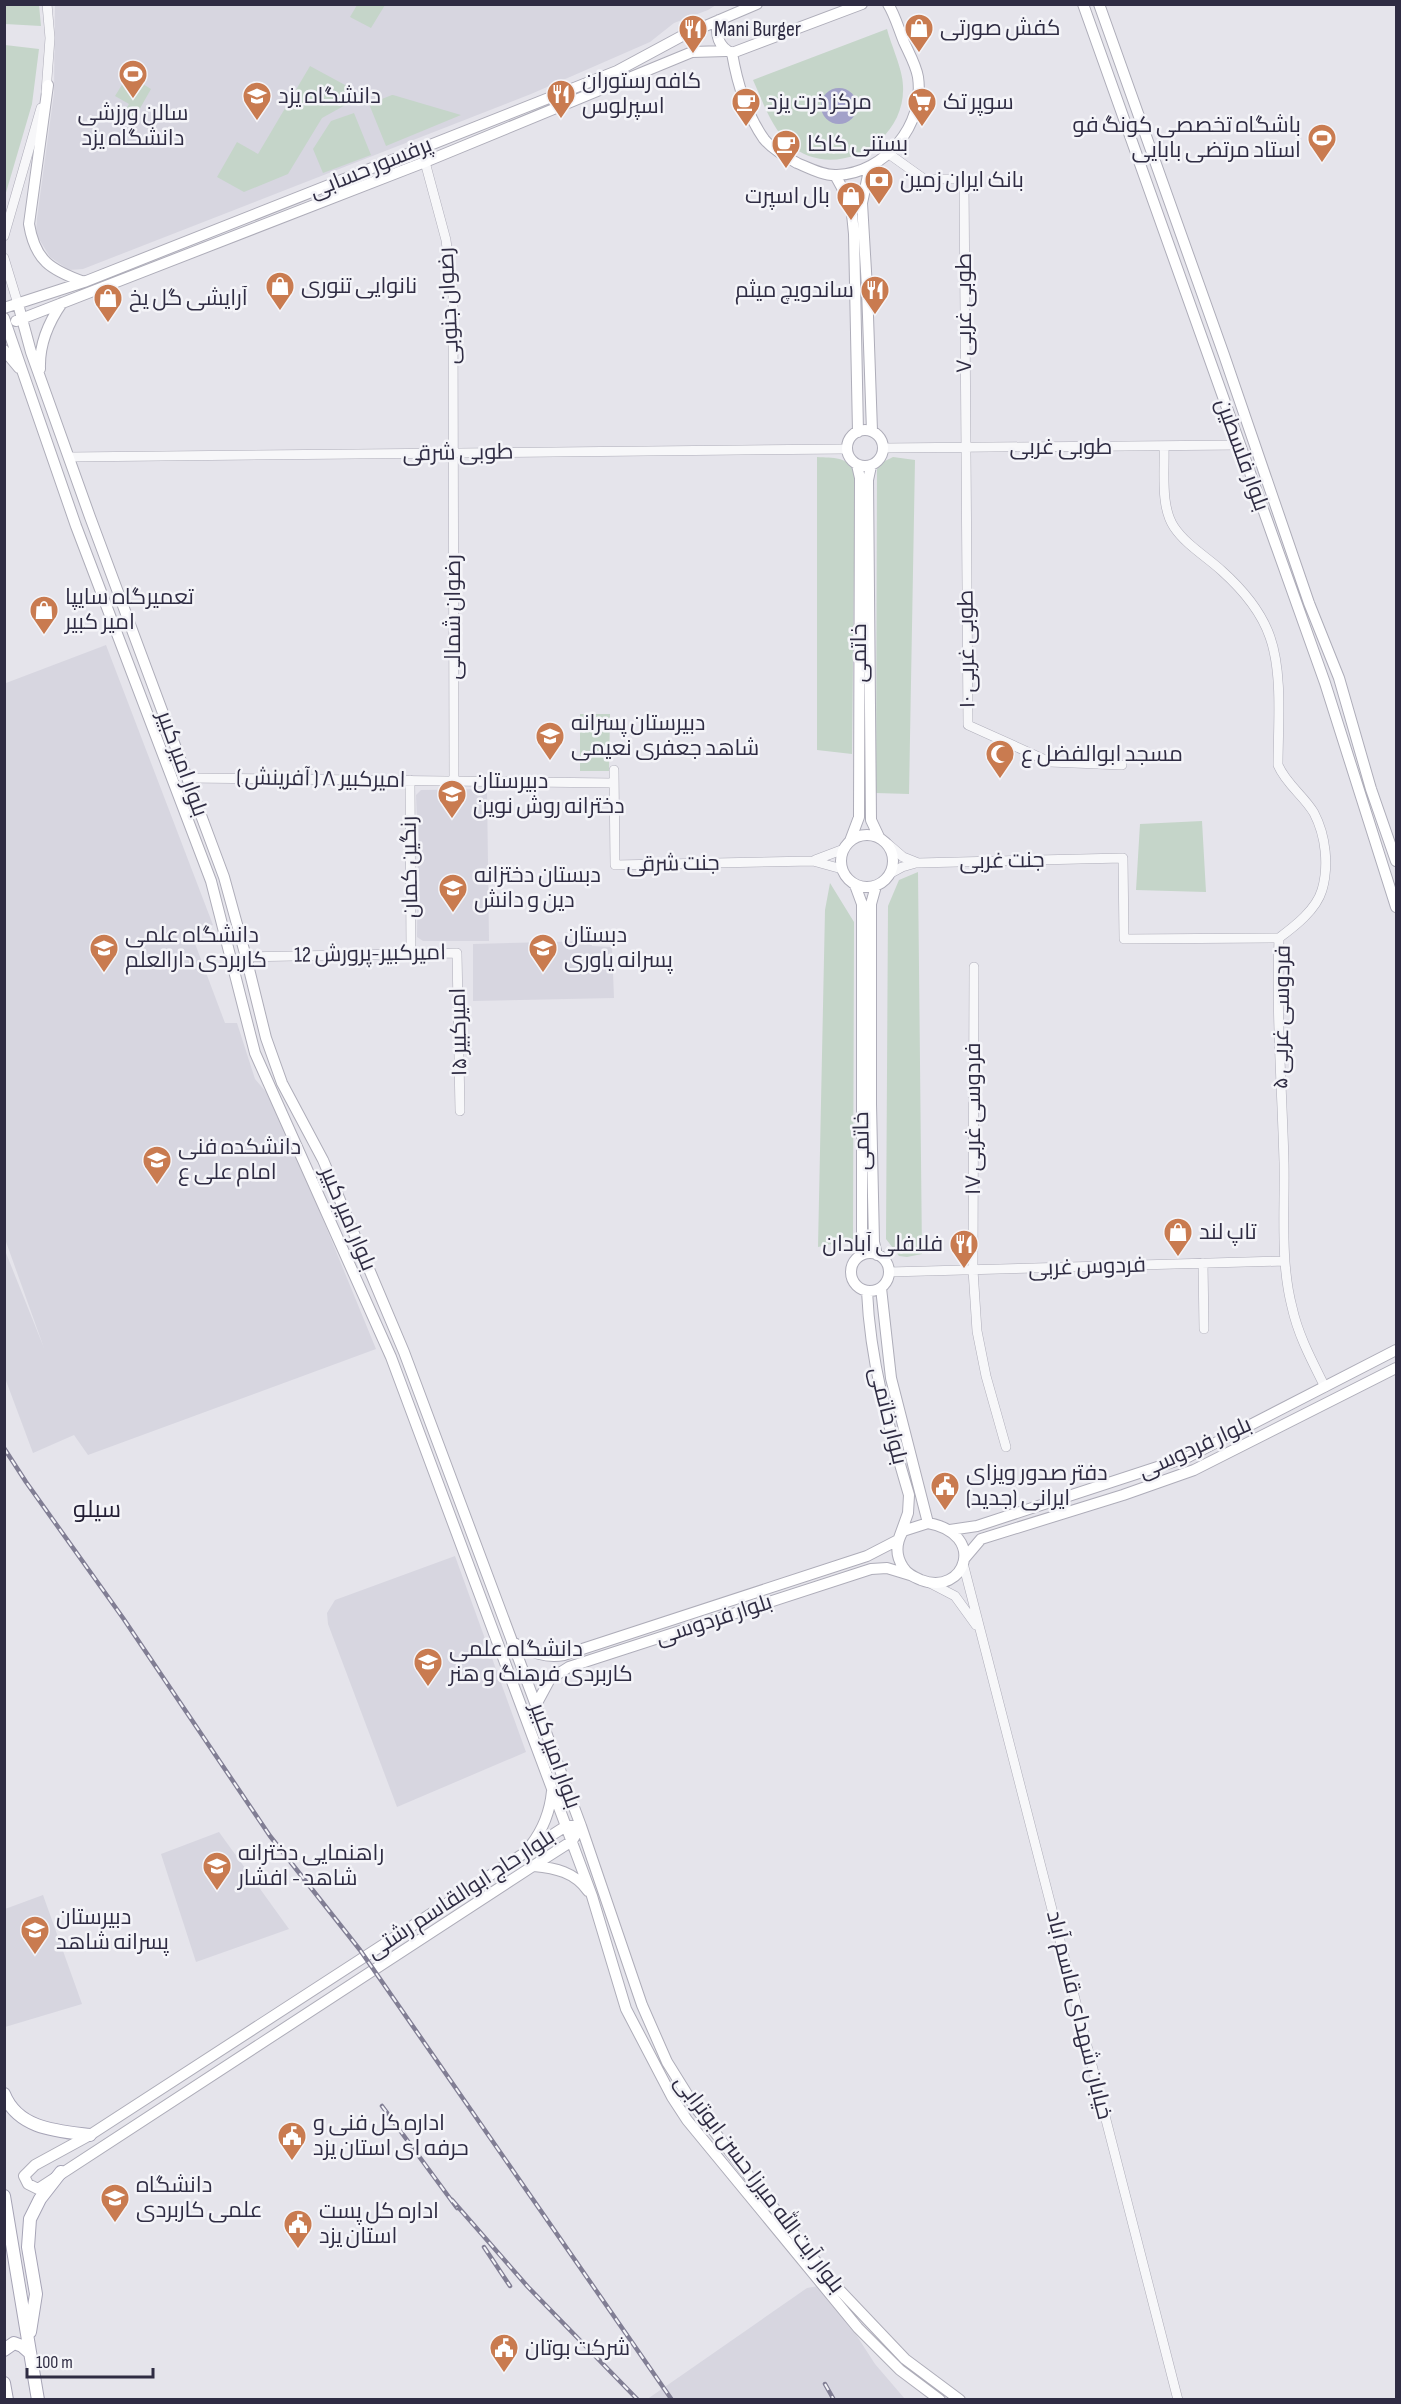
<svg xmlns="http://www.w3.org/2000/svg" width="1401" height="2404" viewBox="0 0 1401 2404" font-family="'Sofia Sans Condensed',Cairo,sans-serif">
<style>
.built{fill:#d7d6e0}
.green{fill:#c5d5c9}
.water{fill:#a2a1c9}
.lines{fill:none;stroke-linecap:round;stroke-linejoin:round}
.tertiary-casing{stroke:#aeadb9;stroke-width:10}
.secondary-casing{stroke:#aeadb9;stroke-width:12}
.primary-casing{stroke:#a6a4b6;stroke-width:14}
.tertiary{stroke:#f7f7f9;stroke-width:9}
.secondary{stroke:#fff;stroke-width:10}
.primary{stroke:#fff;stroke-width:12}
.rail-casing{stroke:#817e94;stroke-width:4.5}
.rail{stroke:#f4f4f8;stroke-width:2;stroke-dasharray:7;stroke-linecap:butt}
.labels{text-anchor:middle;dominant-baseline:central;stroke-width:5;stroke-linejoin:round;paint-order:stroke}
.poi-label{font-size:22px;fill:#2f2c43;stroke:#f4f4f8;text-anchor:start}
.street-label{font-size:22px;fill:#2f2c43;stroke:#f4f4f8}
.neighbourhood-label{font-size:24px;fill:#221e34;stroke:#f4f4f8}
</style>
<rect width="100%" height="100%" fill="#e5e4eb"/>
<path class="built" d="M55,5H716L708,10L674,23L650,42L531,94L83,269L69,270L50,257L36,234L37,218L54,93Z
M106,645L213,925L191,933L225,1023H237L255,1079L266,1092L288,1134L376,1349L88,1455L74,1435L33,1453L5,1378L4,1248L44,1348L5,1239V681L6,683Z
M487,789L489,941H423L417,937L418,843L416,795L421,790Z
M591,941L592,946L612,947L614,998L473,1001V944Z
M455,1556L526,1752L397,1807L328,1624L327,1613L335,1600Z
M219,1832L289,1929L196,1962L161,1854Z
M43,1895L82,2004L5,2027V1909Z
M824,2285L875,2364L905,2399L646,2400L807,2288Z"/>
<path class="green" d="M4,5H39L41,26L5,24Z
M357,5H385L371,28L350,17Z
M887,29C891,45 903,70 903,86C906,144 833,183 789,144C771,127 763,102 753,80Z
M5,45L39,49L32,104L5,196Z
M310,66L345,85L349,103L322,118L288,174L244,192L217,177L237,142L258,154Z
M128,75L151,89L134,119L124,113L129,104L115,96Z
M392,95H393L461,115L386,146L369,104Z
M354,113L371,155L323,173L313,149L331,121Z
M817,457C833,458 848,456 855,473L852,754L817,750Z
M893,457L915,460L909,794L876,793L877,469L881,463Z
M580,714H610L609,771H580Z
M1202,821L1206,892L1136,890L1140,824Z
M918,872L922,1254L907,1257L899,1256L886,1239L888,906L899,880Z
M830,883L854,922L853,1239L818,1247L825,910Z"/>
<path class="water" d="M821 106a18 18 0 1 1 36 0a18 18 0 1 1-36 0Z"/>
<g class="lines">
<g class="tertiary-casing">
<path id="tertiary" d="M46,92L50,38L47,4
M889,154L924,179H964L968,725L1050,762L1122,765
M425,162L446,240L453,296L454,781
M4,236L41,108
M4,258L18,304
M1164,446C1165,471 1160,506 1174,527C1186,545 1207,557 1222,571C1242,589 1261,611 1270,637C1283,674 1278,726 1278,765C1286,784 1304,796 1314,813C1326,836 1329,866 1322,890C1316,910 1295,926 1279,938C1276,1013 1282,1088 1284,1162C1285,1210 1280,1261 1292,1307C1298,1335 1312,1361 1325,1387
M884,448L1239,445
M69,457L847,449
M614,770L615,865L813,861L842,869
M188,778L614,783
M410,780L411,953
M888,844L903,857L918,863L1123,858L1124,939L1279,938
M815,860L844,849
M891,873L902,867L916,863
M246,957L457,953L460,1111
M974,967L973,1270L977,1331L986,1376L1006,1447
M1203,1263L1204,1329
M889,1272L1285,1261
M963,1563L1178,2400
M930,1583L955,1596L976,1625"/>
</g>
<g class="secondary-casing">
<path id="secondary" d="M1083,4L1325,683L1396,907
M1099,4L1224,355L1309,603L1339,678L1371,789L1396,861
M719,20C714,34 719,48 732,53L862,4
M732,53C737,82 747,115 764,139C772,149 786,157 797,163C809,168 824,176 837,175C885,173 925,125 918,77C916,65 909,53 904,42C899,30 895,15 888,4
M48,85L29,224C35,261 51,270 84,282
M870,166L862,203L867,288L872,431
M835,175L851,204L854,234L858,432
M18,304L31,352L90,517L224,877L246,957L266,1038L282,1083L323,1160L404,1352L581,1826L642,2005L667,2062L695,2107L832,2282L905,2359L960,2400
M4,308L84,282L617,71L682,36L757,4
M4,318L76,526L211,881L255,1053L391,1357L592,1896L626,2009L672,2097L687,2120L858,2328L900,2370L940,2400
M16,321L425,162L692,52L726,51
M4,350L19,368
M40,369C39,344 48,323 62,303
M847 448a18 18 0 1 1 36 0a18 18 0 1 1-36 0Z
M871,466L868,480L871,820L879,837
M841 861a26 26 0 1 1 52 0a26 26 0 1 1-52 0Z
M850,841L859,817L860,478L857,465
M855,885L862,904V1255
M876,886L871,904V1104L874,1242L877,1255
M851 1272a19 19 0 1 1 38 0a19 19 0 1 1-38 0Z
M881,1288L891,1378L928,1523
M867,1291C870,1362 889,1428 909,1495L908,1513L899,1538
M928,1523C988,1534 965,1597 921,1580C914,1577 907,1574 903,1567C895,1555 896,1543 903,1531Z
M950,1530L977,1526L1188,1457L1396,1350
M964,1559L981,1539L1123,1495L1194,1470L1396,1368
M512,1642C530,1651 544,1659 564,1655L867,1556L898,1540
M536,1705L550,1679L569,1667L871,1569L887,1568L910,1575
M566,1826H581L572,1841L533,1866L38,2189L28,2184L24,2176L35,2165L90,2135Z
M531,1845C544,1828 550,1812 552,1791
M534,1866C555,1868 575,1872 588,1891"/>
</g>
<g class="primary-casing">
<path id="primary" d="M4,2094C18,2129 57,2131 90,2135
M4,2196L38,2400
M30,2332L36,2294L28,2247L30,2219L40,2199L61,2172
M4,2350L14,2343L22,2346L30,2353
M4,2383L7,2400"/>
</g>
<use href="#tertiary" class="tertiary"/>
<use href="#secondary" class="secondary"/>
<use href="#primary" class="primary"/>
<g class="rail-casing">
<path id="rail" d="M4,1448L26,1482L123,1618L270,1836L360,1950L672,2400
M382,2106L457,2208
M452,2200L528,2287L638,2400
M484,2247L510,2286
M825,2384L834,2400"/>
</g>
<use href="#rail" class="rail"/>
</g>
<defs>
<g id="shop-pin" transform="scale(1.5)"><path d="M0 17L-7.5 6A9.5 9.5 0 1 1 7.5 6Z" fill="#c97b50" stroke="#f4f4f8"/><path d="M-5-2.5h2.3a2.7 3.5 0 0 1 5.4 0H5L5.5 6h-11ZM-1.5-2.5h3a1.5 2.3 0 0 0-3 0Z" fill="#fff"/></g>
<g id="restaurant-pin" transform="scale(1.5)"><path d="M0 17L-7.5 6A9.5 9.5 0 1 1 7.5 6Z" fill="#c97b50" stroke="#f4f4f8"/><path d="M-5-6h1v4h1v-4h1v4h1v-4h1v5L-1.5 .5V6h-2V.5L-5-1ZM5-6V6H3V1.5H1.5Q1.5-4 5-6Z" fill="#fff"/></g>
<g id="stadium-pin" transform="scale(1.5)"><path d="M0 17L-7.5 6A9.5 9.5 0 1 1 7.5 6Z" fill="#c97b50" stroke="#f4f4f8"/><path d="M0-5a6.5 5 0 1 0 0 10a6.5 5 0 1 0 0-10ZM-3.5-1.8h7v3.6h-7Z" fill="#fff"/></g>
<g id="university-pin" transform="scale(1.5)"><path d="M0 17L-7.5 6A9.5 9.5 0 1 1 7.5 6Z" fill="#c97b50" stroke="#f4f4f8"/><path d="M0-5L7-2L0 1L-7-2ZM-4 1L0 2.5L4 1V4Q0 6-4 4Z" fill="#fff"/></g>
<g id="cafe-pin" transform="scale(1.5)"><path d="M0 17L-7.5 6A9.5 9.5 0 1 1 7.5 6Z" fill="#c97b50" stroke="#f4f4f8"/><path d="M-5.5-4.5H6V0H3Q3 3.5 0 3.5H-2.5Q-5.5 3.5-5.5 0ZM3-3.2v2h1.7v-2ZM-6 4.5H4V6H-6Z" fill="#fff"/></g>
<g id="supermarket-pin" transform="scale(1.5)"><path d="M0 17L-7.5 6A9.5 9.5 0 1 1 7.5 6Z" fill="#c97b50" stroke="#f4f4f8"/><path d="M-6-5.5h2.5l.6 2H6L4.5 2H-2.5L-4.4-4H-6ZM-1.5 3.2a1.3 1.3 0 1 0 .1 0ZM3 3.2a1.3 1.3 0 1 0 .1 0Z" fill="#fff"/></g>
<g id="bank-pin" transform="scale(1.5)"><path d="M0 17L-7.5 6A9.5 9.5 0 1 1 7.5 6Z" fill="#c97b50" stroke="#f4f4f8"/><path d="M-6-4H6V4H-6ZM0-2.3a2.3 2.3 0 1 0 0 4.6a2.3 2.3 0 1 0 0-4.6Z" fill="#fff"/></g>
<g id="school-pin" transform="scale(1.5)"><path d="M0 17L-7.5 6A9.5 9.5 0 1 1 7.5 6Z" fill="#c97b50" stroke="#f4f4f8"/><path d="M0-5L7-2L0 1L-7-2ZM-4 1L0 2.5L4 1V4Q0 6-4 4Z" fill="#fff"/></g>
<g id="mosque-pin" transform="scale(1.5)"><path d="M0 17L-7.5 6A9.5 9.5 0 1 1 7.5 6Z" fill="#c97b50" stroke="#f4f4f8"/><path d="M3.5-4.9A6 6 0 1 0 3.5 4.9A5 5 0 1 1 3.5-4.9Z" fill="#fff"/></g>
<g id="civic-pin" transform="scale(1.5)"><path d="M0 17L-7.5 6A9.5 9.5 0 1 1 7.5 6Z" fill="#c97b50" stroke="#f4f4f8"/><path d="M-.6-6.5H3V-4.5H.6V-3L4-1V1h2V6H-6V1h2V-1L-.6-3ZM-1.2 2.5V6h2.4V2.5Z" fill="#fff"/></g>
</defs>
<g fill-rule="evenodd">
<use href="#shop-pin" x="919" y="28"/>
<use href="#restaurant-pin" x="693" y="29"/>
<use href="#stadium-pin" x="133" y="74"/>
<use href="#restaurant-pin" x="561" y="94"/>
<use href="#university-pin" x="257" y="96"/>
<use href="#cafe-pin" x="746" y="102"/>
<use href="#supermarket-pin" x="922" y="102"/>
<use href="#stadium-pin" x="1322" y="138"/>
<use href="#cafe-pin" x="786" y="144"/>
<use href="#bank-pin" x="879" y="180"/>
<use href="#shop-pin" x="851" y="196"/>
<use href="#shop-pin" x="280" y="286"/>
<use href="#restaurant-pin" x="875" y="290"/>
<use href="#shop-pin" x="108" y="298"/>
<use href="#shop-pin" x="44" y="610"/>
<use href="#school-pin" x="550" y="736"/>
<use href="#mosque-pin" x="1000" y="754"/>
<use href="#school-pin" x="452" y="794"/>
<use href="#school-pin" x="453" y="888"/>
<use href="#university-pin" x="104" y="948"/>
<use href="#school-pin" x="543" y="948"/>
<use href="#university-pin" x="157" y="1160"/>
<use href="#shop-pin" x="1178" y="1232"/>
<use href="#restaurant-pin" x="964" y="1244"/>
<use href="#civic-pin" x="945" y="1486"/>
<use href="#university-pin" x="428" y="1662"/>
<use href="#school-pin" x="217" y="1866"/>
<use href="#school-pin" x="35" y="1930"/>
<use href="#civic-pin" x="292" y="2136"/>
<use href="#university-pin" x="115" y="2198"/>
<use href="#civic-pin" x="298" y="2224"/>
<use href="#civic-pin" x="504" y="2348"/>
</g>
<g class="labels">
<g class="poi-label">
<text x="940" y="28">کفش صورتی</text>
<text x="714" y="29">Mani Burger</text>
<text x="582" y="81">کافه رستوران<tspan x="582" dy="25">اسپرلوس</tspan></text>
<text x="278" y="96">دانشگاه یزد</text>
<text x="767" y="102">مرکز ذرت یزد</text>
<text x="943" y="102">سوپر تک</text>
<text x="133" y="113" text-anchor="middle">سالن ورزشی<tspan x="133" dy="25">دانشگاه یزد</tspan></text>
<text x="1301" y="125" text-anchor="end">باشگاه تخصصی کونگ فو<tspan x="1301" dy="25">استاد مرتضی بابایی</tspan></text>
<text x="807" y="144">بستنی کاکا</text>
<text x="900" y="180">بانک ایران زمین</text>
<text x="830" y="196" text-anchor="end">بال اسپرت</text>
<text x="301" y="286">نانوایی تنوری</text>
<text x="854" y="290" text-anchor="end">ساندویچ میثم</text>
<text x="129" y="298">آرایشی گل یخ</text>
<text x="65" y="597">تعمیرگاه سایپا<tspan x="65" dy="25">امیر کبیر</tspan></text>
<text x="571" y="723">دبیرستان پسرانه<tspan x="571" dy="25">شاهد جعفری نعیمی</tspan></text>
<text x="1021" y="754">مسجد ابوالفضل ع</text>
<text x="473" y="781">دبیرستان<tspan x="473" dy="25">دخترانه روش نوین</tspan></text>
<text x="474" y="875">دبستان دختزانه<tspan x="474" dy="25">دین و دانش</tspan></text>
<text x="125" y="935">دانشگاه علمی<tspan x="125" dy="25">کاربردی دارالعلم</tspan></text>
<text x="564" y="935">دبستان<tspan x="564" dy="25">پسرانه یاوری</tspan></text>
<text x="178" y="1147">دانشکده فنی<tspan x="178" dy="25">امام علی ع</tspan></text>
<text x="1199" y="1232">تاپ لند</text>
<text x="943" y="1244" text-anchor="end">فلافلی آبادان</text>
<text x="966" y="1473">دفتر صدور ویزای<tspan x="966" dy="25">ایرانی (جدید)</tspan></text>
<text x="449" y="1649">دانشگاه علمی<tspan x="449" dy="25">کاربردی فرهنگ و هنر</tspan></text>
<text x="238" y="1853">راهنمایی دخترانه<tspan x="238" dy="25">شاهد - افشار</tspan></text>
<text x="56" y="1917">دبیرستان<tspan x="56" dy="25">پسرانه شاهد</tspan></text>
<text x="313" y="2123">اداره کل فنی و<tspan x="313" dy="25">حرفه ای استان یزد</tspan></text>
<text x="136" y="2185">دانشگاه<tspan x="136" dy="25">علمی کاربردی</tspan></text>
<text x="319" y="2211">اداره کل پست<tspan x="319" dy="25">استان یزد</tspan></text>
<text x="525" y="2348">شرکت بوتان</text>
</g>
<g class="street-label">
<text transform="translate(371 168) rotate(-22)">پرفسور حسابی</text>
<text transform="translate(449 306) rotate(-93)">رضوان جنوبی</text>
<text transform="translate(964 313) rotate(-90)">طوبی غربی ۷</text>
<text x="1061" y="447">طوبی غربی</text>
<text transform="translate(458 453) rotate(-1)">طوبی شرقی</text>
<text transform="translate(1242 455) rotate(70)">بلوار فلسطین</text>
<text transform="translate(453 617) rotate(-90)">رضوان شمالی</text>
<text transform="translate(967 649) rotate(-91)">طوبی غربی ۱۰</text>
<text transform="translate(859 653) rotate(-90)">خاتمی</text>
<text transform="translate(182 764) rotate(70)">بلوار امیر کبیر</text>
<text transform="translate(321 779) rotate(1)">امیرکبیر ۸ ( آفرینش )</text>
<text transform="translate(1002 861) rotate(-1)">جنت غربی</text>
<text transform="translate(673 864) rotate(-1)">جنت شرقی</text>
<text transform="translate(410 867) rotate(-91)">رنگین کمان</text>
<text transform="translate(370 954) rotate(-1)">12 امیرکبیر-پرورش</text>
<text transform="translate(1282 1017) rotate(-89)">فردوسی غربی ۵</text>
<text transform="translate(459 1032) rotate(-91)">امیرکبیر ۱۵</text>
<text transform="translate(973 1119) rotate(-90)">فردوسی غربی ۱۷</text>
<text transform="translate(862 1141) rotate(-91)">خاتمی</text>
<text transform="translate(348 1219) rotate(67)">بلوار امیر کبیر</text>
<text transform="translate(1087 1267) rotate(-2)">فردوس غربی</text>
<text transform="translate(888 1416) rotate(76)">بلوار خاتمی</text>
<text transform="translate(1195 1448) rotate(-24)">بلوار فردوسی</text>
<text transform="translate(714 1620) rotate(-18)">بلوار فردوسی</text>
<text transform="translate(555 1756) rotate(70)">بلوار امیر کبیر</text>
<text transform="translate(461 1894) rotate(-33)">بلوار حاج ابوالقاسم رشتی</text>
<text transform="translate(1079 2015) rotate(76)">خیابان شهدای قاسم آباد</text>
<text transform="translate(759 2184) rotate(53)">بلوار آیت الله میرزا حسن ابوترابی</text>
</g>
<g class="neighbourhood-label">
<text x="97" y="1509">سیلو</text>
</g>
</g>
<rect width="1401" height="2404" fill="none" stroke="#2f2c43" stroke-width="12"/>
<path d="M27 2368v9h126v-9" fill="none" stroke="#2f2c43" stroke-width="3"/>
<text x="36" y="2368" font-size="18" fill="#2f2c43" stroke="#f4f4f8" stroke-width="4.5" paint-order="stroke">100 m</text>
</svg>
